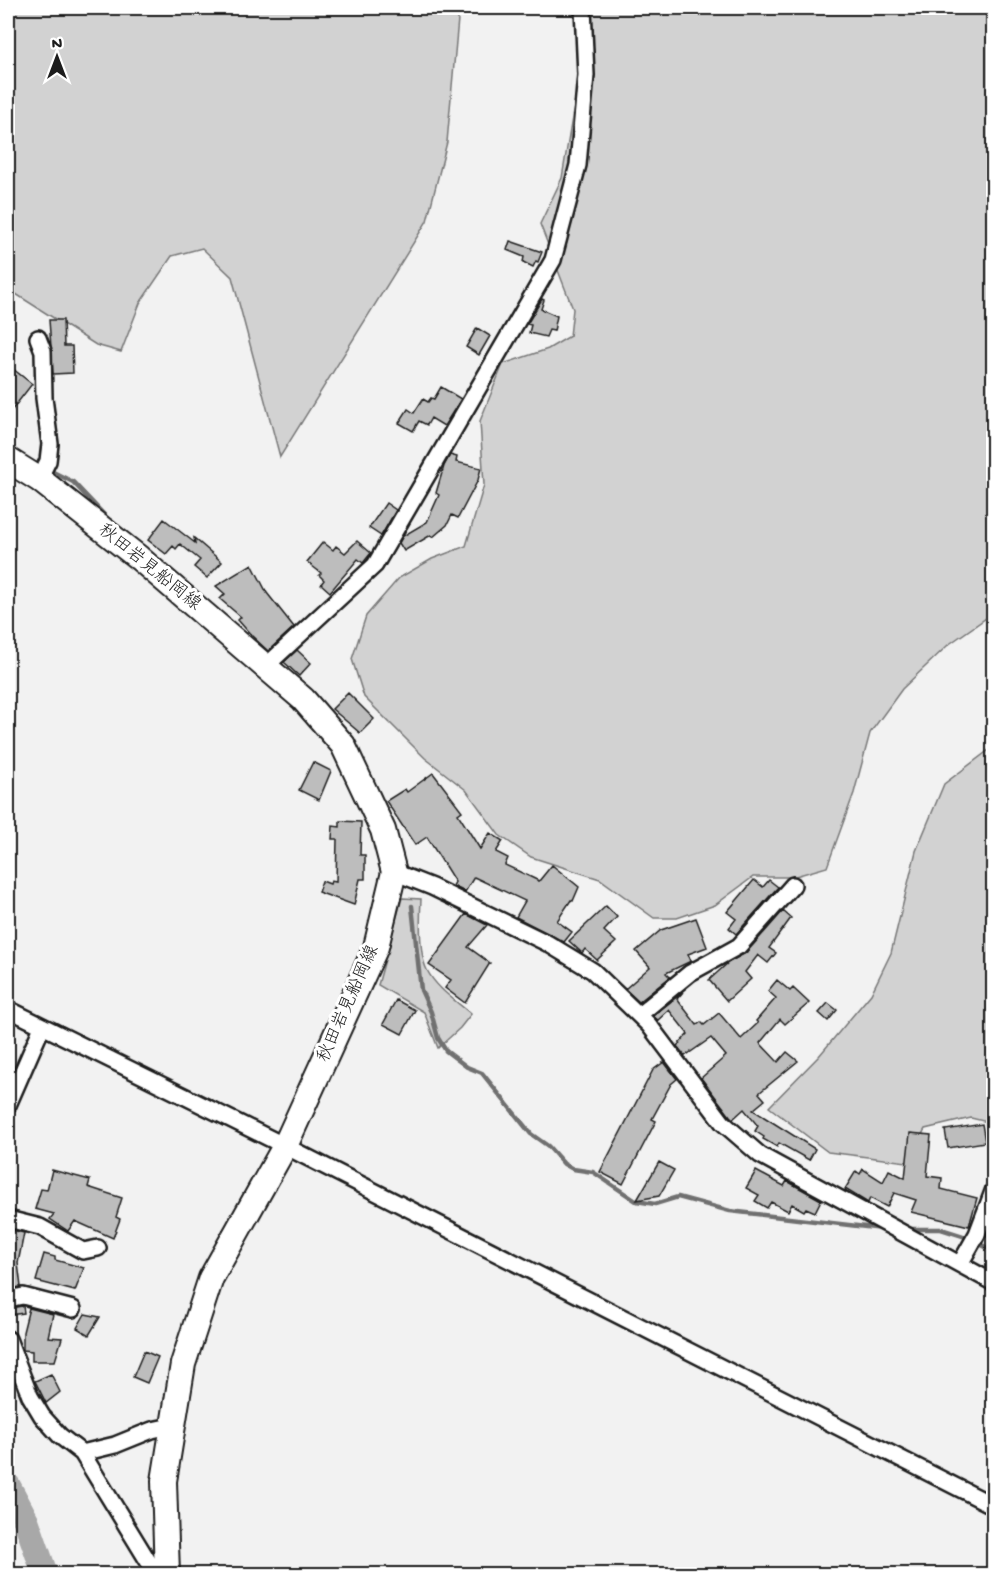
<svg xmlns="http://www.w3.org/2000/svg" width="1001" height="1582" viewBox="0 0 1001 1582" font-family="'Gochi Hand','Klee One',sans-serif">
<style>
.green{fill:#d2d2d2;stroke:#777;stroke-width:1.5}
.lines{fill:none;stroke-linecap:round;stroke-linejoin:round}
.stream{stroke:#707070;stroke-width:4.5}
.river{stroke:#a8a8a8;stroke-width:26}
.building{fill:#bdbdbd;stroke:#1c1c1c;stroke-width:1.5}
.street-casing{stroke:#1c1c1c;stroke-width:20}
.primary-casing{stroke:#1c1c1c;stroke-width:28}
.street{stroke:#fff;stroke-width:15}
.primary{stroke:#fff;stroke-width:24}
.labels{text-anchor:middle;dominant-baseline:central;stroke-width:6;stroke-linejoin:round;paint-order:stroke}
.street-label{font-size:18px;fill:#1c1c1c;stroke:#fff}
</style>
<rect width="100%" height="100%" fill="#f2f2f2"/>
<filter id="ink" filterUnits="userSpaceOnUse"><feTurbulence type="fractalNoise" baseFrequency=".0167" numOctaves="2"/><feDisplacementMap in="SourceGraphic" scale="12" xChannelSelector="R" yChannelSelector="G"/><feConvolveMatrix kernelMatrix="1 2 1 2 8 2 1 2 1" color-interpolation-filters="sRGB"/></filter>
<g filter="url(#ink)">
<path class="green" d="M8,8H459L447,142L427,221L280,457L232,277L202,248L172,256L140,303L121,352L96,345L8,289Z
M576,8H993V613L948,645L902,689L870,733L854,793L827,867L792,877H753L715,905L677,918H654L600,879L531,857L499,835L466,790L425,758L364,697L352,659L366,616L399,578L432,559L466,546L484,485L480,421L503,364L548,349L570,336L573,309L540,224L562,178L581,63Z
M993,747V1132L992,1123L971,1118L925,1129L907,1162L828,1152L769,1107L819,1056L871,994L891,953L916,851L944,784Z
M402,898L421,899C420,917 419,955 427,970C436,988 456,1001 471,1014L460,1028L438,1048L424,1012L378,985Z"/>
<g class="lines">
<path class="stream" d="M51,471L73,482L109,520
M412,906L421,990L431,1012L438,1038L446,1051L467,1067L482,1073L531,1134L548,1146L564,1164L573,1169L593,1172L636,1201L655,1204L678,1197L730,1211L883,1229
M907,1229H941L963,1236L994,1251"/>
<path class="river" d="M8,1486L26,1520L45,1574"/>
</g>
<path class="building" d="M510,241L542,252L538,262L536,261L533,267L523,262L524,257L507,250Z
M542,299L544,300L541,309L557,316L554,331L549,330L546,337L529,333L531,325L527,324Z
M49,320H63L64,346H72L73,373L53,374Z
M477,328L490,336L479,355L466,347Z
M13,369L32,384L8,415V376Z
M441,387L461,399L444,426L431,418L427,425L419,421L413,431L399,423L408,409L414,413L423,399L428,402L431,398L434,399Z
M450,455L457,457L456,462L481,468L478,480L458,518L452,515L447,525L433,537L431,535L404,551L399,543L403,536L427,522L439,495L436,493L444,466Z
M386,503L396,510L381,536L369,528Z
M164,519L195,543L194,538L222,562L207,578L194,567L200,560L180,544L176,549L173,546L166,554L148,540Z
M357,541L371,553L363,563L358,559L330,592L321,584L324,580L319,575L321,573L307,562L323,542L333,550L336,546L345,553Z
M252,564L267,593L294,627L268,651L252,636L238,620L241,617L220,599L225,594L216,586Z
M297,650L311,663L299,676L284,662Z
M348,693L374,719L360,733L332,709Z
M313,762L331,771L319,800L299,790Z
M433,773L462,811L458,814L480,849L490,833L503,841L496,852L508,858L505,865L539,881L552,865L579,887L573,901L571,900L557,921L572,932L564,942L516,917L525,901L474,877L465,892L453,886L455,882L427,837L415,845L386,801L405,789L407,792Z
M340,821L361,822L360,855H365V879H360L354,905L318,892L322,881L330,884L331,881L336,882L337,839H332L333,826L340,827Z
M754,880L763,887L769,880L778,887L736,934L729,928L736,919L727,912Z
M606,906L617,917L604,931L616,942L597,960L585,949L582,953L569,941Z
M783,911L791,918L769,948L776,953L768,963L758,955L745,972L751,979L727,1001L709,980L729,962L746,953Z
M466,914L487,925L468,947L490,963L465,1003L445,988L451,980L429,965Z
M696,918L707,947L688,954L691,961L666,973L670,977L639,1002L625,989L650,967L636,951L661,930Z
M777,980L790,991L793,988L809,1003L785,1024L780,1019L760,1043L778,1062L787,1052L798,1061L759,1093L765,1100L753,1110L815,1149L809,1160L779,1143L777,1147L763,1139L764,1137L755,1131L758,1126L744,1109L733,1119L730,1116L701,1078L726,1056L711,1038L685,1056L677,1046L688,1034L669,1010L658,1020L653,1016L683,992L677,999L697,1025L701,1022L704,1025L719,1013L741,1039L758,1023L756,1021L776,998L768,991Z
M396,1000L415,1010L402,1034L383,1024Z
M828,1003L837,1010L828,1021L819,1013Z
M664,1062L677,1079L671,1084L652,1119L656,1121L623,1184L600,1172L653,1070Z
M982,1124L985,1142L948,1148L945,1130Z
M910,1133L931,1135L927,1176L942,1178L941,1189L977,1198L969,1226L911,1212L916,1200L894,1193L887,1207L870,1198L868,1203L845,1189L856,1171L860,1174L863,1169L883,1182L889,1170L905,1178Z
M659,1162L674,1170L659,1196L637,1200Z
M52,1170L90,1180L88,1187L122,1198L116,1217L120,1219L113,1238L75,1221L68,1231L50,1219L54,1214L35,1209L41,1189L47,1190Z
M756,1171L784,1186L787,1181L821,1200L815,1212L806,1208L804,1211L792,1204L788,1211L771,1202L767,1208L755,1201L759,1195L746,1188Z
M8,1229L24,1233L18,1263L21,1287L8,1289Z
M44,1254L55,1257V1260L84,1268L75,1291L36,1281Z
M23,1306L24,1313L9,1315L8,1308Z
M29,1308L53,1314L48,1337L62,1338L55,1361H32V1351L23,1350V1332Z
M85,1314L100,1317L89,1335L77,1328Z
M144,1351L158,1357L147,1383L133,1377Z
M51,1374L60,1392L46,1403L35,1381Z"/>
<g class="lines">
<g class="street-casing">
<path id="street" d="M38,338L43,351L44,398L50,444L48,461L39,479
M265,667L375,565L553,260L578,165L586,75L583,8
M394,872L432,887L547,943L593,971L649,1025L723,1123L760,1155L994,1283
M8,1009L285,1146L994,1506
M639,1015L690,973L739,946L793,885
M8,1105L42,1027
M8,1219L40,1227L83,1251L98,1248
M960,1264L977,1234L994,1189
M8,1299L23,1296L73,1309
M8,1339L30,1396L42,1416L60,1436L82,1453L156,1574
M82,1453L115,1445L152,1430L171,1426"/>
</g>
<g class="primary-casing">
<path id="primary" d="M8,460L40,480L139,558L303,699L343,745L383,830L394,872L376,947L285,1146L211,1278L183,1364L164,1481L167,1574"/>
</g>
<use href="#street" class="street"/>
<use href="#primary" class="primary"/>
</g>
</g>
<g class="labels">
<g class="street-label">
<text transform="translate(149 568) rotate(39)">秋田岩見船岡線</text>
<text transform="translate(349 1004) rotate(-66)">秋田岩見船岡線</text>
</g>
</g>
<rect width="1001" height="1582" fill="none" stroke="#fff" stroke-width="30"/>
<rect x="15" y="15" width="971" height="1552" fill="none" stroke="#1c1c1c" stroke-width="2" filter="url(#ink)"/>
<g transform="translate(57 57)" stroke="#ffffff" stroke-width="4.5" paint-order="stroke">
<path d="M0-4.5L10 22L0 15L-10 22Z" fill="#1c1c1c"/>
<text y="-9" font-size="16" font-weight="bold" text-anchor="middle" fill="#1c1c1c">N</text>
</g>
</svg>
